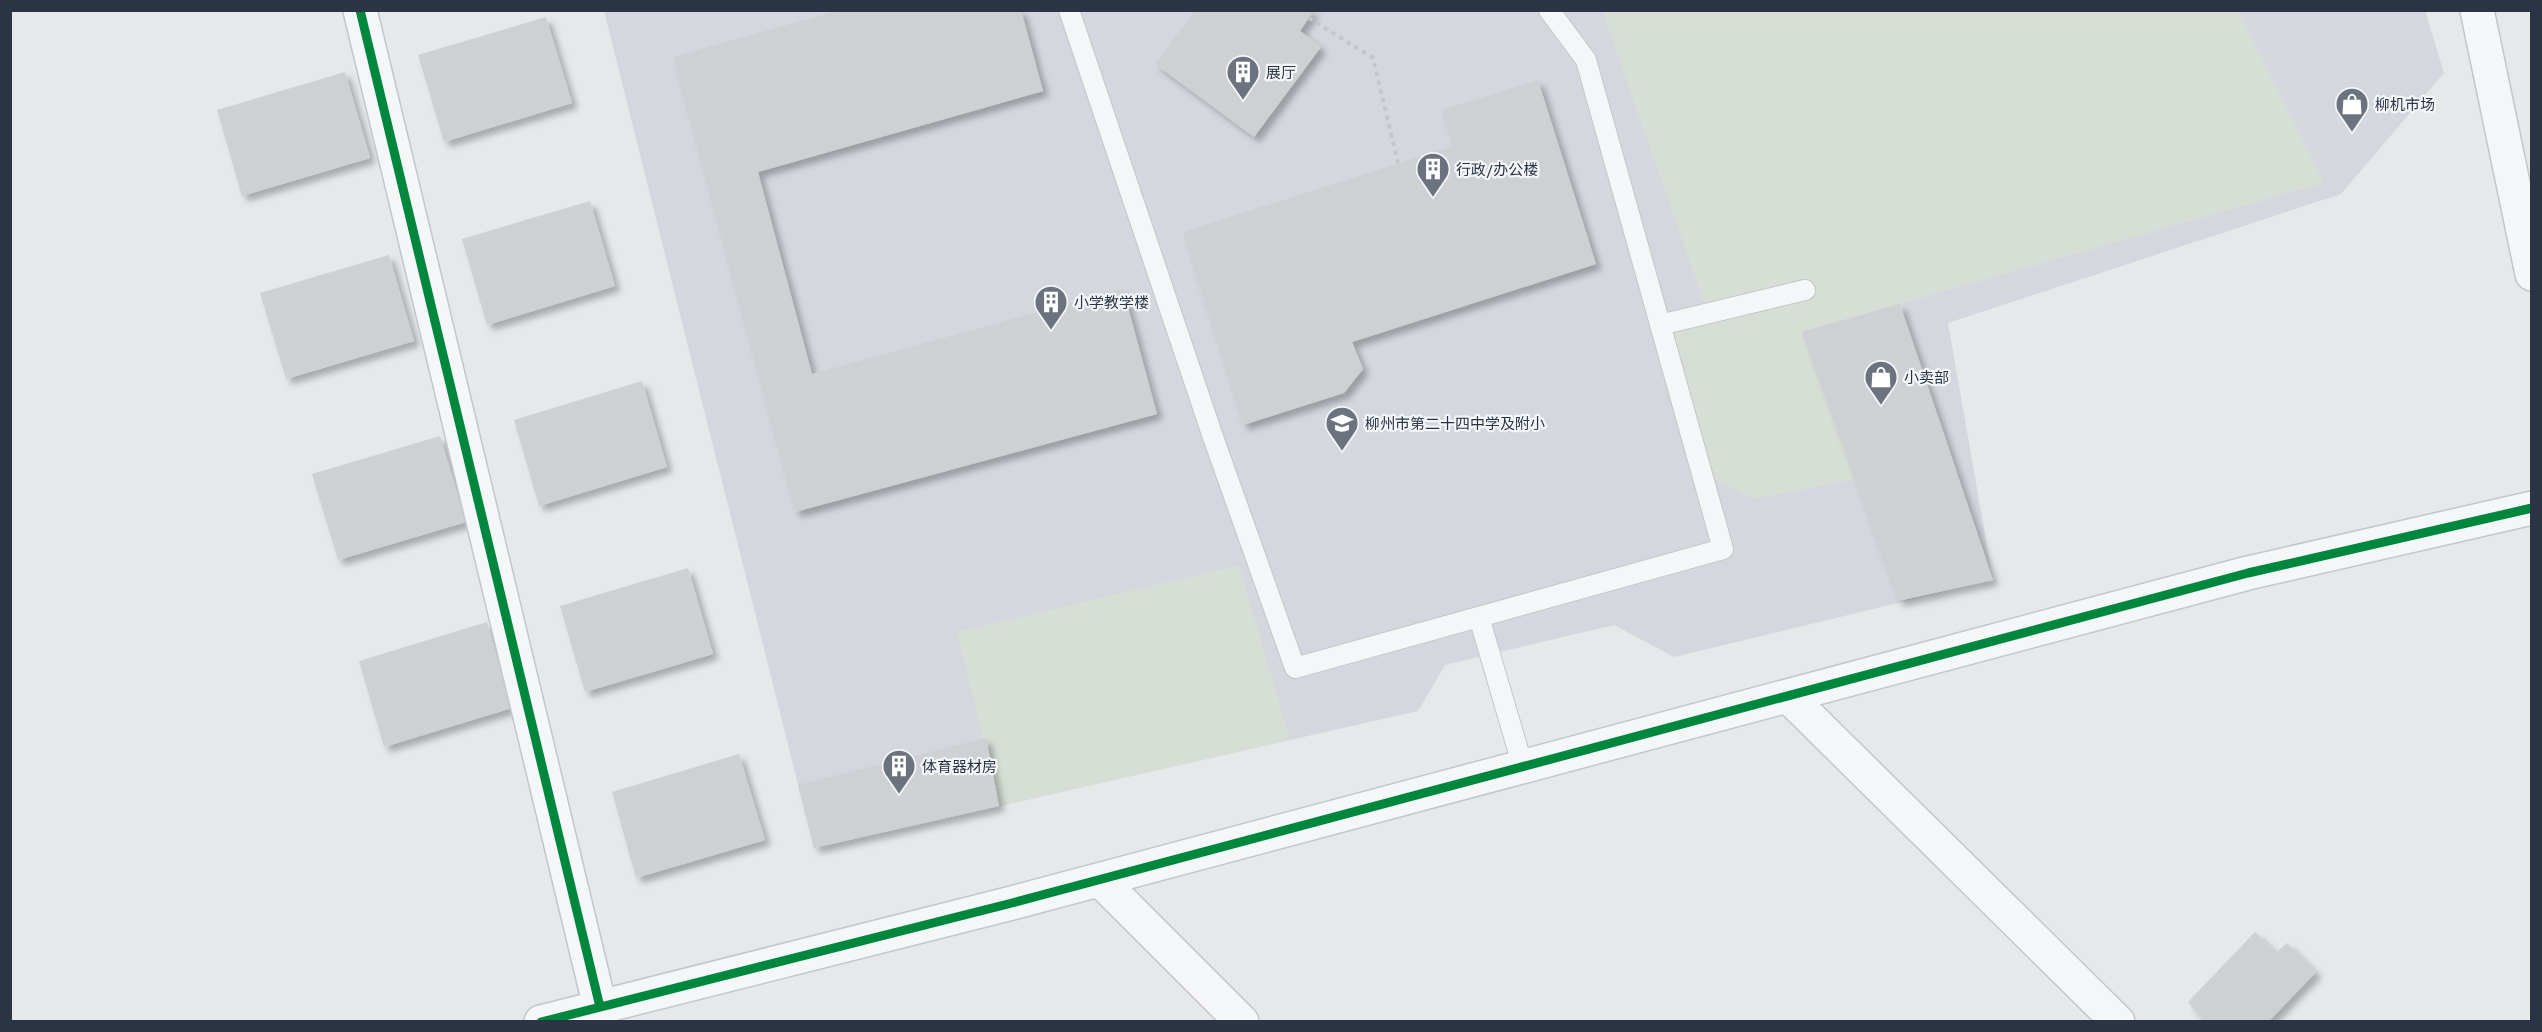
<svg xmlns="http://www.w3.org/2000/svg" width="2542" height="1032" viewBox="0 0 2542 1032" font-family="'Golos Text','Noto Sans SC',sans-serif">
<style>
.built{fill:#d4d7dd}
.green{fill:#d6ded6}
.building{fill:#ced0d3;filter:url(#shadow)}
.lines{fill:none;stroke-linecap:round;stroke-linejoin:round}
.service-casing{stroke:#c4c6c8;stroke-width:22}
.minor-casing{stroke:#c4c6c8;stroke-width:36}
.path{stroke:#c5c6ca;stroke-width:4;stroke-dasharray:4.5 4.5;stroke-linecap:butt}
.service{stroke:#f5f6f7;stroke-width:20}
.minor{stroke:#f5f6f7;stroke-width:33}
.cycleway-casing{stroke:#f4f6f9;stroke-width:13}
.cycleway{stroke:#00873e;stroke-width:9}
.labels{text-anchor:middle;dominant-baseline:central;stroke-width:4.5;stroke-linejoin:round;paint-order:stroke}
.poi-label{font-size:15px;fill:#2b3445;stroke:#f4f6f9;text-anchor:start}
</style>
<defs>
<filter id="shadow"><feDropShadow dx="5.5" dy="5.5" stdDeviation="3" flood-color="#0004"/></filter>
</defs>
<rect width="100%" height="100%" fill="#e6e8ea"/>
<path class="built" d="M2425,10L2444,73L2341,194L1948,323L1993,580L1674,657L1614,625L1445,665L1418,711L814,848L604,11Z"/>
<path class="green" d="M1602,11H2239L2324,183L1802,332L1855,479L1754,499L1715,480L1671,331L1710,319Z
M1239,565L1290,740L999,806L957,632Z"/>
<path class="building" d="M840,10H1021L1043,91L758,172L812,374L1123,289L1157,414L795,512L673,57Z
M1195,10H1314L1300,31L1321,47L1254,137L1155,64Z
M546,17L572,103L444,142L418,55Z
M345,72L370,158L242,196L217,110Z
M1538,80L1596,264L1352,342L1363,369L1344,393L1243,425L1183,232L1453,146L1442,110Z
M590,201L615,286L487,325L462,239Z
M389,255L414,341L286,379L260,293Z
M1900,304L1993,580L1898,601L1802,332Z
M642,381L667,467L539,506L514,420Z
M440,436L466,522L338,560L312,474Z
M688,568L713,654L585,692L560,606Z
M487,622L512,708L384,747L359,661Z
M986,738L999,806L814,848L798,785Z
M739,754L765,840L636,878L612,792Z
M2255,932L2276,953L2287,943L2316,972L2268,1022H2205L2188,1002Z"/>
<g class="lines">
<g class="service-casing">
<path id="service" d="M1069,10L1213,437L1295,668L1723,549L1586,60L1549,10
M1660,325L1805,290
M1479,617L1523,767"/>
</g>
<g class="minor-casing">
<path id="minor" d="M360,10L600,1007
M2477,10L2532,274
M1788,696L2118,1022
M1100,880L1242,1022
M541,1022L1012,903L2248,573L2532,508"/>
</g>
<path class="path" d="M1314,10L1309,18L1373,58L1398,163"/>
<use href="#service" class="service"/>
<use href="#minor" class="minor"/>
<g class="cycleway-casing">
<path id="cycleway" d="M360,10L600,1007
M541,1022L1012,903L2248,573L2532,508"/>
</g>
<use href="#cycleway" class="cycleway"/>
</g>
<defs>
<g id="building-pin" transform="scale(1.725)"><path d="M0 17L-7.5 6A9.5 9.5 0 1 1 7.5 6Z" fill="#6c737f" stroke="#f4f6f9"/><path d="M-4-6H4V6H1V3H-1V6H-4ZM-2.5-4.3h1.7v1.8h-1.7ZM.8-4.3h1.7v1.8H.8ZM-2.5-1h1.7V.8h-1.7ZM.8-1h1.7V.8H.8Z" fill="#fff"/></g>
<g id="shop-pin" transform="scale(1.725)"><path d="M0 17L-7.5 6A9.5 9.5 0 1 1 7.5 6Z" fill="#6c737f" stroke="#f4f6f9"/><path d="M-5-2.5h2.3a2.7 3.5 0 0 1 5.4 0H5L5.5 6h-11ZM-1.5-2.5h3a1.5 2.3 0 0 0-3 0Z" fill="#fff"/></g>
<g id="school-pin" transform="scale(1.725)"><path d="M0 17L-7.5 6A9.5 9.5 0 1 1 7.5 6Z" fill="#6c737f" stroke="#f4f6f9"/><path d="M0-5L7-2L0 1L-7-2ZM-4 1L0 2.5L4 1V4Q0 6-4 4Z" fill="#fff"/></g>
</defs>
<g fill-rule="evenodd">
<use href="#building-pin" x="1243" y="72"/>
<use href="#shop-pin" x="2352" y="104"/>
<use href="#building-pin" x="1433" y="169"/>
<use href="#building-pin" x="1051" y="302"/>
<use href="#shop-pin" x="1881" y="377"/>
<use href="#school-pin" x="1342" y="423"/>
<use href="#building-pin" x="899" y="766"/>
</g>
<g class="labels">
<g class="poi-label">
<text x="1266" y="72">展厅</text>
<text x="2375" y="104">柳机市场</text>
<text x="1456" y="169">行政/办公楼</text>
<text x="1074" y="302">小学教学楼</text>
<text x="1904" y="377">小卖部</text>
<text x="1365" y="423">柳州市第二十四中学及附小</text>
<text x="922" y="766">体育器材房</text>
</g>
</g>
<rect width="2542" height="1032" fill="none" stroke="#2b3445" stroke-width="24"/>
</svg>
